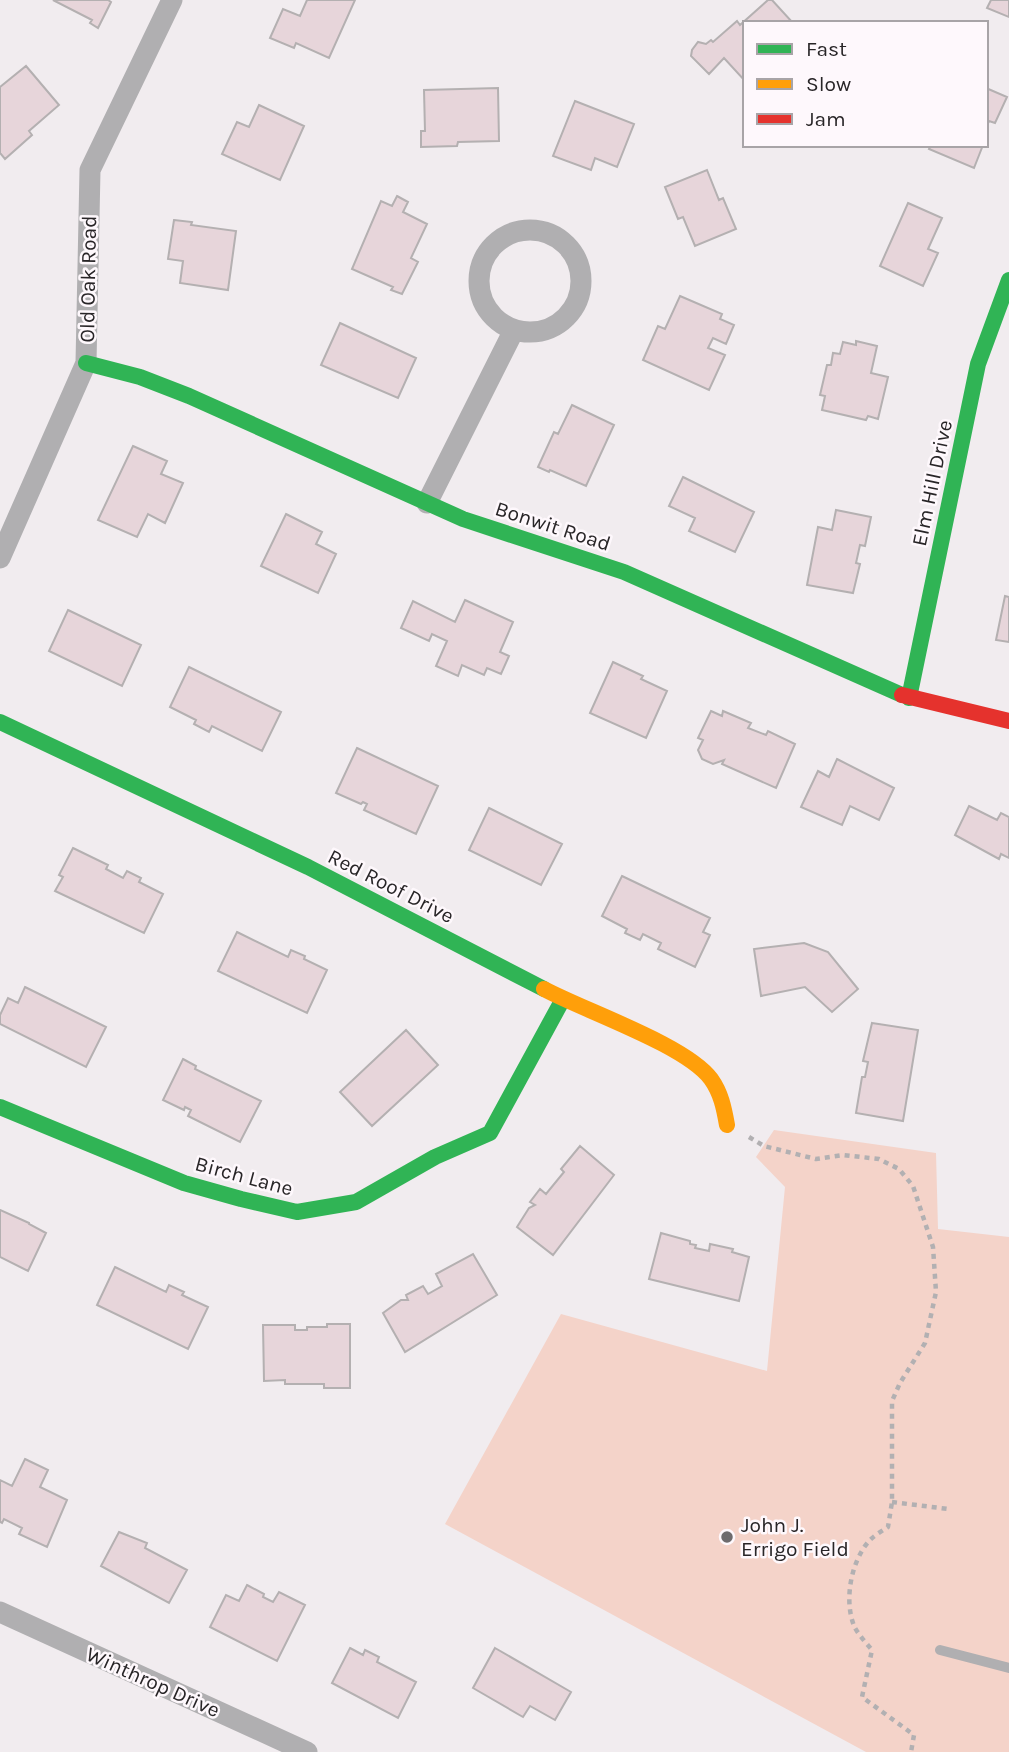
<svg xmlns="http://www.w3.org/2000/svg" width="1009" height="1752" viewBox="0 0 1009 1752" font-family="Karla,sans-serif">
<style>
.green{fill:#f4d3c9}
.building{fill:#e7d5da;stroke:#b4b0b1;stroke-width:2}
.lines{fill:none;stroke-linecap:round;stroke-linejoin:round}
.path{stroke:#b2b0b2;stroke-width:4.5;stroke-dasharray:5 5;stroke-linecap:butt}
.lane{stroke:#b0afb1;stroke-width:10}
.street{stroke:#b0afb1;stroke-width:21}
.fast{stroke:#30b455;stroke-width:16}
.slow{stroke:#ff9f0a;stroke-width:16}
.jam{stroke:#e5322d;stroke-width:16}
.poi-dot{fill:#6e6b6d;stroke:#fef8fc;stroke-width:2.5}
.labels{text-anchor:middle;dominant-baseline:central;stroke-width:5;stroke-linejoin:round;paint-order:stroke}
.street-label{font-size:21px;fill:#282527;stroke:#fef8fc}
.poi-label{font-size:21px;fill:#282527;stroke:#fef8fc;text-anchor:start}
</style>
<rect width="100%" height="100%" fill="#f1ecef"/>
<path class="green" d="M774,1130L936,1153L938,1229L1009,1237V1752H866L445,1524L561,1314L767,1371L785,1187L756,1157Z"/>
<path class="building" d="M53,0H108L111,2L98,28L90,23L92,20Z
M307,0H355L329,58L296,43L294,48L270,38L283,9L300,16Z
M768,0H772L793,23H745V81L724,58L709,74L691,56L692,50L698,42L706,44L711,40L713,42L737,21L740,25Z
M991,0H1009V17L987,8Z
M26,66L59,105L29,131L32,135L5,159L0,153V87Z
M498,88L499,141L458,142L457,146L421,147V131H425L424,90Z
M986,88L1007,97L995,123L989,121L986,128Z
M575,101L634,124L617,167L595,158L591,170L553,156Z
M259,105L304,126L280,180L222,154L237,122L249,127Z
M931,145H983L974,168L929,149Z
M707,170L719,200L723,198L736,229L695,246L683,217L678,219L665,187Z
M397,196L408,202L403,212L427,224L411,258L418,262L402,294L391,290L393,287L352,269L381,201L392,206Z
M908,203L942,218L928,249L938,253L923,286L880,266Z
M174,220L192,222L191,225L236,231L228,290L180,283L183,261L168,259Z
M680,296L722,314L720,319L734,325L726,344L713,338L708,348L725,355L709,390L643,360L658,326L665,329Z
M340,323L416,358L398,398L321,365Z
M856,341L877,346L871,373L888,377L878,419L868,416L866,420L822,410L825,396L820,395L827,365H831L833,353L840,354L843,342L856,345Z
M572,405L614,425L586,486L550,470L549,472L538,467L554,432L558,434Z
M133,446L167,461L161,474L183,483L165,523L148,514L137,537L98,520Z
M683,477L754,512L735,552L689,531L695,518L669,506Z
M836,510L871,517L865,546L860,545L856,563L860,564L853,593L807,585L818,527L832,530Z
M286,514L322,532L316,544L336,554L318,593L261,566Z
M1005,596L1009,597V642L996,640Z
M465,600L513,622L500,652L509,656L501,674L487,668L484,675L462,665L458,676L436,666L447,641L432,634L429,641L401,628L413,601L455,622Z
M68,610L141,645L122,686L49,651Z
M613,662L643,676L641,679L667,691L646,738L590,713Z
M189,667L281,712L262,751L212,726L209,732L194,724L196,720L170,707Z
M711,711L722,716L723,711L751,723L748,728L766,735L768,731L795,744L776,788L722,764L724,760L713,764L702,759L698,750L703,740L698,738Z
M357,748L438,786L416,834L364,810L367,804L363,802L361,804L336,793Z
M837,759L894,788L879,820L850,806L842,825L801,807L818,771L829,777Z
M969,806L997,820L1001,813L1009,817V858L1001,854L999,859L955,835Z
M489,808L562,844L541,885L469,850Z
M73,848L108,865L106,869L123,878L127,871L141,878L139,882L163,894L144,933L55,891L63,877L59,875Z
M622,876L710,918L703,932L710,935L695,967L658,949L661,943L643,934L640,940L625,933L627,929L602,916Z
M237,932L288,957L291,950L305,956L304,959L327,970L307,1013L218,971Z
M804,943L828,952L858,989L832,1012L805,987L761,996L754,949Z
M25,987L106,1027L86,1067L0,1024V1015L8,998L18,1003Z
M872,1023L918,1030L903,1121L856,1113L862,1077H865L868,1062L863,1061Z
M406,1030L438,1065L372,1126L340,1092Z
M183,1059L196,1066L195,1069L261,1101L240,1142L188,1116L191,1110L185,1107L184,1110L163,1100Z
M580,1146L614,1175L553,1255L517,1227L529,1208L535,1205L530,1202L540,1189L546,1194L564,1172L561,1169Z
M0,1210L29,1223V1224L46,1233L28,1271L0,1257Z
M661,1233L690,1241V1244L696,1245L695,1248L709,1251L710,1244L733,1249L732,1252L749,1257L739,1301L649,1279Z
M473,1254L497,1295L405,1352L383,1313L401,1300H408L406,1295L423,1286L428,1294L442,1286L436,1274Z
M115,1267L166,1292L169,1285L184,1292L182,1295L208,1307L188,1349L97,1305Z
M327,1324H350V1388H324V1384H285V1380L264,1381L263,1325H295V1330H307V1327H327Z
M25,1459L48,1470L40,1487L67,1500L47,1547L19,1534L22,1528L4,1519L2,1523L0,1522V1480L12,1486Z
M119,1532L147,1543L145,1548L187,1570L169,1603L101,1566Z
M247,1585L264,1594L263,1597L273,1602L279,1592L305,1605L277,1661L210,1627L226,1595L239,1601Z
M350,1648L363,1655L365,1650L379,1657L377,1662L416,1682L398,1718L332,1683Z
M495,1648L571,1692L555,1720L530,1706L523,1717L473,1688Z"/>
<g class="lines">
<path class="path" d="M749,1137L764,1146L816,1159L843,1155L879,1159L899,1169L913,1186L933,1247L936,1292L925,1343L900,1383L892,1401V1502L888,1527C882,1531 875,1535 870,1540C851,1560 843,1602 855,1628C859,1635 866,1643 872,1650L862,1697L914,1735L911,1752
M892,1502L948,1509"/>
<path class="lane" d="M940,1650L1009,1668"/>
<path class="street" d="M479 281a51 51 0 1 1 102 0a51 51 0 1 1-102 0Z
M427,503L514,330
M0,558L86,363L90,170L172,0
M0,1612L307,1752"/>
<path class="fast" d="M86,363L140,377L189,396L463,519L624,572L902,695
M909,698L978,364L1009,280
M0,722L308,867L544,989
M0,1107L184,1183L241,1199L297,1212L356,1202L435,1157L490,1133L563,999"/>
<path class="slow" d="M544,989C585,1011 686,1045 711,1079C721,1093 724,1108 727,1125"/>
<path class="jam" d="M902,695L1009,721"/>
</g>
<circle class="poi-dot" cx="727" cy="1537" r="7"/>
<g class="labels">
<g class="street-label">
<text transform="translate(88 279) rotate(-89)">Old Oak Road</text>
<text transform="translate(932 483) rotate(-78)">Elm Hill Drive</text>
<text transform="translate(553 526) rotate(18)">Bonwit Road</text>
<text transform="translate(391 886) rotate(27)">Red Roof Drive</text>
<text transform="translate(244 1176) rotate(15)">Birch Lane</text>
<text transform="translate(153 1682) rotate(24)">Winthrop Drive</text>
</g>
<g class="poi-label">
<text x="741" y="1525">John J.<tspan x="741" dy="24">Errigo Field</tspan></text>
</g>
</g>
<rect x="743" y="21" width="245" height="126" fill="#fef8fc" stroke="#a8a4a7" stroke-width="2"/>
<rect x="757" y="44" width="35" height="10" fill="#30b455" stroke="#a8a4a7" stroke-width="2"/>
<text x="806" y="56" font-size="21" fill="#282527">Fast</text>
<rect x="757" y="79" width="35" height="10" fill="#ff9f0a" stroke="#a8a4a7" stroke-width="2"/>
<text x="806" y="91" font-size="21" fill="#282527">Slow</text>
<rect x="757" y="114" width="35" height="10" fill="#e5322d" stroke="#a8a4a7" stroke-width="2"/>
<text x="806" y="126" font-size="21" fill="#282527">Jam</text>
</svg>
